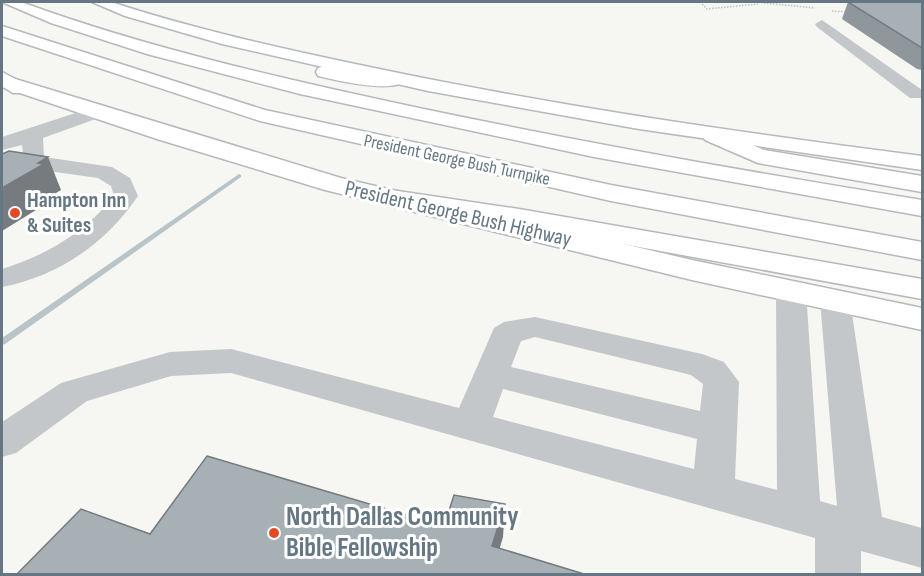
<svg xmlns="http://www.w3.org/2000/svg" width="924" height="576" viewBox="0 0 924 576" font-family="'Sofia Sans Condensed',sans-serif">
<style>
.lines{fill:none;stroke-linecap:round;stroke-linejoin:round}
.stream{fill:#b8c4c8;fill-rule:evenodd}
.major-casing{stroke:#b4b9bc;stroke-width:3}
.highway-casing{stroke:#b6b9bc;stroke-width:3}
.path{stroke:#bdbfc1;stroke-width:1.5;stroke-dasharray:1.5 1.5;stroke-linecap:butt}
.minor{fill:#c3c7ca;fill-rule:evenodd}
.major{fill:#fff;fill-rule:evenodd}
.highway{fill:#fff;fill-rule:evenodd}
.wall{fill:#90979c}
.shaded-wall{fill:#757b7f}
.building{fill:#a7b0b5;stroke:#757b7f;stroke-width:1.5}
.poi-dot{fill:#e24a26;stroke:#fff;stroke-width:2}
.labels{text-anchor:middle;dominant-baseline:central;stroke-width:6;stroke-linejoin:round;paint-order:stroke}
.far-street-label{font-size:18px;fill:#657783;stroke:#fff}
.poi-label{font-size:22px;font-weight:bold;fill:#657783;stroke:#fff;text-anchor:start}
.street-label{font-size:22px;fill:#657783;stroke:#fff}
.near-poi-label{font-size:27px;font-weight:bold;fill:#657783;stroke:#fff;text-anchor:start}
</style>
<rect width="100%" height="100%" fill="#f6f6f2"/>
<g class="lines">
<path class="stream" d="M239,174L241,175V177L5,344L2,345V338Z"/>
<g class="major-casing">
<path id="major" d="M92,2H111C200,31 292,51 384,70C562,107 742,133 922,156V170L639,129L428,91L222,44L125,16Z
M2,75L341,178L692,260L922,308V330L692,280L325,190L157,139L2,87Z"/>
</g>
<g class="highway-casing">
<path id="highway" d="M2,2H21C150,49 284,79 419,108C586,143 754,173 922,200V216L594,157L300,94L147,54L51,23Z
M2,26L265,110L611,185L922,242V260L611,201L260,121L2,36Z
M325,66L368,74L397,73L407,79C396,95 335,80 318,76L316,72L318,68Z
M2,72L27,85L30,89L27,93H13L2,86Z
M713,128L764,150L922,176V192L758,163L705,140L702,135L705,130Z
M391,190L519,209L922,279V299L519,225L381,204L378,198L381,192Z"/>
</g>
<path class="path" d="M700,2L707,9L758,4
M755,2L815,8
M832,11L848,12"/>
<path class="minor" d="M822,20L922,90V98H910L817,27L815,24Z
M97,106L107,112L104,116L43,138L44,157L112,167L130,178L138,196C106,243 59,276 2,287V269C45,256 86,232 114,196L111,186L98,178L27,168L2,179V163L23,153L22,145L2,150V137Z
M791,282L802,285L806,291L820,501L837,506L820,300L824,293L835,291L846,293L850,300L882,517L922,528V568L861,551V574H815V538L231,373L171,376L87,401L16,453L2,457V422L61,383L170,352L231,349L459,408L494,328L504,322L535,317L702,354L724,362L739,382L735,479L777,490L776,291L780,285ZM535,337L691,375L703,384L700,411L511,367L521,341ZM503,389L697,439L694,469L493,417Z"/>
<use href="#major" class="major"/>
<use href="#highway" class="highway"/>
</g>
<path class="wall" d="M848,2H922V70L917,69L842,19Z"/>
<path class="shaded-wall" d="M48,157L61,190L56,193L57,197L2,231V188L38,163Z
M505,504L503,537L492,574V546Z"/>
<path class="building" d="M848,2H922V48Z
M9,151L48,157L38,163L44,164L2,188V154Z
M207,456L444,526L454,495L505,504L492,546L584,574H17L81,509L150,534Z"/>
<g class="poi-dot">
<circle cx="15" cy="213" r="6"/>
<circle cx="274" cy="533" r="6"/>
</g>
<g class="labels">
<g class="far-street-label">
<text transform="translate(457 160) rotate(12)">President George Bush Turnpike</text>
</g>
<g class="poi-label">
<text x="27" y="200">Hampton Inn<tspan x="27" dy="25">&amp; Suites</tspan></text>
</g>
<g class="street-label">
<text transform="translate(458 214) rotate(13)">President George Bush Highway</text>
</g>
<g class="near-poi-label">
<text x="286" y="517">North Dallas Community<tspan x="286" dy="31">Bible Fellowship</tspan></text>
</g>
</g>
<rect width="924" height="576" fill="none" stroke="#657783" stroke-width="6"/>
</svg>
